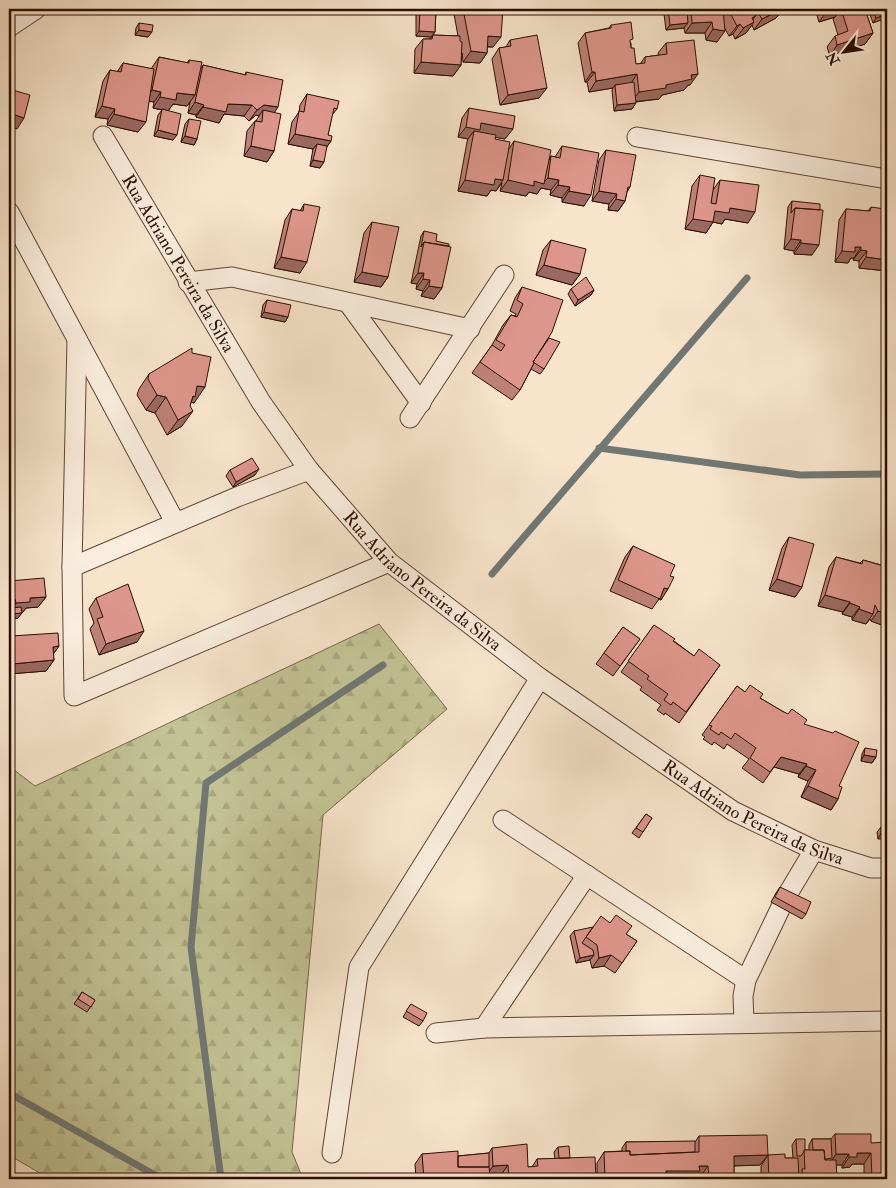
<svg xmlns="http://www.w3.org/2000/svg" width="896" height="1188" viewBox="0 0 896 1188" font-family="'IM FELL Double Pica',serif">
<style>
.forest{fill:url(#forest-firs);stroke:#77684a}
.lines{fill:none;stroke-linecap:round;stroke-linejoin:round}
.stream{stroke:#717773;stroke-width:7}
.minor-casing{stroke:#5f4334;stroke-width:21}
.minor{stroke:#faeddd;stroke-width:19}
.wall{fill:#be8178;stroke:#2c0d01}
.shaded-wall{fill:#9b6961;stroke:#2c0d01}
.building{fill:#dd968b;stroke:#2c0d01}
.labels{text-anchor:middle;dominant-baseline:central;stroke-width:4;stroke-linejoin:round;paint-order:stroke}
.street-label{font-size:18px;fill:#2c0d01;stroke:#faeddd}
</style>
<defs>
<pattern id="forest-firs" width="22" height="20" patternUnits="userSpaceOnUse" patternTransform="scale(1.25)"><rect width="22" height="20" fill="#c2c294"/><path d="M5 1l3.5 6h-7zM16 11l3.5 6h-7z" fill="#a7a67e"/></pattern>
</defs>
<rect width="100%" height="100%" fill="#f7e4cb"/>
<filter id="stains"><feTurbulence type="fractalNoise" baseFrequency=".004" numOctaves="4"/><feColorMatrix values="0 0 0 0 .2 0 0 0 0 .09 0 0 0 0 .02 0 0 0 .5 -.17"/></filter>
<radialGradient id="worn" r=".72"><stop offset=".6" stop-color="#630" stop-opacity="0"/><stop offset="1" stop-color="#630" stop-opacity=".3"/></radialGradient>
<path class="forest" d="M379,624L447,709L323,815L292,1152L303,1179H50L9,1155V766L35,786Z"/>
<g class="lines">
<path class="stream" d="M599,448L800,475L887,474
M492,574L747,278
M9,1093L162,1179
M221,1179L191,947L206,783L383,665"/>
<g class="minor-casing">
<g id="minor">
<path d="M9,27L36,9"/>
<path id="s1" d="M103,136L261,402L309,470L389,562L540,678L733,811L814,850L871,868H887"/>
<path d="M637,137L887,179"/>
<path d="M9,212L175,522"/>
<path d="M188,282L232,277L470,329"/>
<path d="M349,304L421,403"/>
<path d="M77,339L72,567L74,696L389,562"/>
<path d="M410,418L504,275"/>
<path d="M72,567L237,497L309,470"/>
<path d="M503,820L746,980"/>
<path d="M786,897L814,850"/>
<path d="M744,1022L743,996L746,980L781,907"/>
<path d="M484,1028L587,875"/>
<path d="M436,1033L484,1028L887,1021"/>
<path d="M332,1153L359,967L540,678"/>
</g>
</g>
<use href="#minor" class="minor"/>
</g>
<path class="wall" d="M418,9H436L435,32L431,37L416,36V11Z
M458,9H503L493,47H487V53L480,63L463,62L462,53L461,65L453,76L414,73L415,49L423,39H430L433,35L458,36L454,14Z
M668,9H783L776,18L754,30L752,25L746,33L735,39L733,34L729,36L724,27L717,42L706,40L705,33H685L684,28L666,30L664,14Z
M815,9H865L873,33L865,44L830,56L827,47L835,36L838,35L833,19L835,17L819,22Z
M868,9H887L873,23Z
M139,23L148,37L135,35L136,28Z
M611,25L631,43V48L636,64H640L645,57L659,55L658,53L666,43L690,85H688L684,90L662,95L659,99L636,102L632,109L614,111L612,90L613,88L589,92L587,82H585L578,43L585,33L609,28Z
M510,40L539,98L500,105L492,59L499,48L506,47Z
M159,57L187,63L189,60L200,69L203,65L245,75L246,72L274,113V151L267,162L244,156L247,131L255,121H256L259,116L256,115L249,121L244,116L224,114L219,123L196,117V115L188,113L190,102L187,106L173,104L168,111L173,140L154,136L158,115L162,110L153,108L154,102L149,101L138,132L107,125L108,119L95,117L103,81L110,70L117,72L123,63L151,69Z
M307,94L337,109L332,115L328,135L331,141L327,146L320,168L310,166L313,149L288,144L292,122L299,112L300,105Z
M469,108L505,139L495,137V139L509,149L514,141L549,160L551,156L555,157L562,146L584,206L562,202V198L550,195L551,190L541,188L537,194L529,192L526,196L500,191L502,183L496,191L491,190L487,196L458,191L467,142L468,139L458,137L462,118Z
M189,119L197,139L194,145L181,142L185,124Z
M606,150L630,187L627,192L625,201L618,211L608,210L609,204L592,201L599,160Z
M700,175L713,190L720,180L748,223L725,219L722,224L713,222L706,233L685,229L692,186Z
M792,201L812,255L794,254V251L784,249L788,207Z
M304,204L300,273L274,268L285,220L292,209L300,211Z
M871,207L885,215L887,216V271L859,268V261L853,260L854,258H851L848,263L835,262L839,220L846,209L868,211Z
M372,222L388,277L381,287L354,282L364,233Z
M424,231L436,241L442,288L434,299L421,296L423,291L416,289L417,284L411,283L421,236Z
M551,240L580,274L572,285L536,275L543,250Z
M522,287L549,338L544,369L540,374L531,369L520,390L512,400L472,373L492,345L503,325L511,315L515,316L516,314L510,311L515,298Z
M571,289L594,290L591,295L575,306L568,294Z
M267,300L288,317L285,322L261,317L263,305Z
M192,353L194,403L191,402L182,426L167,435L155,413L146,410L137,395L139,389L149,374Z
M230,470L255,475L233,487L226,476Z
M789,537L802,587L795,597L769,590L782,548Z
M633,546L670,576L661,600L659,599L652,609L610,591L625,557Z
M836,557L860,563L863,560L885,566L887,564V627L871,621L870,619L866,624L852,620V617L842,614L843,612L818,606L829,567Z
M9,581L46,597L38,607L26,608L23,612H22L18,618L9,619Z
M96,598L137,642L99,655L90,629L94,623L89,609Z
M654,625L674,641L694,656L720,665L679,723L665,713L664,715L657,710L661,705L640,690L642,687L621,672Z
M623,627L640,639L613,676L596,664Z
M11,636L59,646L53,654L54,660L46,671L9,674V639Z
M737,686L745,692L760,698L804,724L839,786L838,799L831,810L801,797L808,781L798,777L799,774L774,767L763,783L742,768L749,759L727,744L724,749L714,742L712,745L703,739L705,737L702,735Z
M865,748L876,757L872,763L861,761L862,754Z
M646,814L652,818L639,838L632,833Z
M881,827H887L878,839L877,832Z
M780,887L806,914L802,919L771,902L776,893Z
M574,931L626,934L637,941L615,973L604,966L592,968L590,960L576,963L570,936Z
M82,992L95,1000L87,1012L74,1004Z
M411,1004L423,1021L419,1026L403,1017Z
M835,1134L871,1143L887,1179H864V1164H852L850,1167L842,1168V1165H836L837,1179H761V1166L768,1155L785,1158H793L792,1145L796,1139L805,1150H809V1145L812,1139H831Z
M699,1136L768,1155L760,1165L734,1166V1179H701V1176H696L694,1179H597V1163L604,1152L622,1151V1148L626,1142H695Z
M558,1147L570,1158L596,1179H501V1175L490,1177V1179H416L415,1164L422,1154L458,1156L489,1153L492,1148L528,1167H532L537,1159H555L554,1152Z"/>
<path class="shaded-wall" d="M136,9H147L144,13L133,12Z
M782,9H783L776,18L754,30L762,19Z
M834,9H840L835,17L819,22L827,11Z
M887,14V18L873,23L876,18Z
M756,15L750,24L754,22L746,33L735,39L752,18Z
M712,22L705,33H685L692,23Z
M688,23L684,28L666,30L670,25Z
M740,24L733,34L729,36L737,26Z
M713,29L725,31L717,42L706,40Z
M139,30L152,32L148,37L135,35Z
M419,31L435,32L431,37L416,36Z
M873,33L865,44L830,56L837,45Z
M488,36L501,37L493,47L481,46Z
M471,51L487,53L480,63L463,62Z
M421,62L461,65L453,76L414,73Z
M592,72H595L587,82H585Z
M637,74L630,85H615L613,88L589,92L596,81Z
M698,74L690,85H688L684,90L662,95L659,99L631,102L639,92L666,85L691,75Z
M547,88L539,98L500,105L508,95Z
M152,90L161,92L154,102L145,101Z
M177,93L195,95L187,106L173,104L168,111L153,108L160,97Z
M195,102L204,105L196,115L188,113Z
M636,103L632,109L614,111L617,105Z
M228,104L252,105L244,116L224,114L219,123L196,117L203,107Z
M264,105L278,107L271,118L263,110L259,116L256,115L249,121L257,110Z
M102,106L115,109L108,119L95,117Z
M9,113L24,118L17,129L9,126Z
M114,114L146,122L138,132L107,125Z
M481,123L513,129L505,139L477,134L474,131L468,139L458,137L466,127Z
M158,130L177,135L173,140L154,136Z
M295,134L331,141L324,151L317,144L313,149L288,144Z
M185,136L197,139L194,145L181,142Z
M251,146L274,151L267,162L244,156Z
M313,160L324,162L320,168L310,166Z
M548,178L559,180L551,190L541,188L537,194L529,192L526,196L500,191L508,180L534,181L543,183Z
M495,179L503,180L496,191L491,190L487,196L458,191L465,180Z
M558,185L570,187L562,198L550,195Z
M569,191L591,195L584,206L562,202Z
M599,191L617,194L609,204L592,201Z
M616,199L625,201L618,211L608,210Z
M730,208L755,212L748,223L725,219L722,224L713,222L706,233L685,229L693,219L715,211Z
M791,239L801,240L794,251L784,249Z
M801,243L819,245L812,255L794,254Z
M855,247H861L854,258H851L848,263L835,262L842,251Z
M861,250L867,251L859,261L853,260Z
M281,257L307,262L300,273L274,268Z
M866,257L887,260V271L859,268Z
M544,265L580,274L572,285L536,275Z
M362,272L388,277L381,287L354,282Z
M418,273H424L417,284L411,283Z
M423,279L430,280L423,291L416,289Z
M429,286L442,288L434,299L421,296Z
M594,290L591,295L575,306L578,300Z
M264,312L288,317L285,322L261,317Z
M197,386L205,387L194,403L191,402Z
M157,395L166,397L155,413L146,410Z
M193,411L182,426L167,435L178,420Z
M259,469L255,475L233,487L236,482Z
M777,579L802,587L795,597L769,590Z
M664,588L668,589L661,600L659,599Z
M825,595L850,602L843,612L818,606Z
M46,597L38,607L26,608L23,612L9,613L16,603L30,598Z
M9,599H15L9,608Z
M850,603L860,607L852,617L842,614Z
M859,609L873,614L866,624L852,620Z
M878,611L887,614V627L871,621Z
M22,613L18,618L9,619V614Z
M144,631L137,642L99,655L106,644Z
M59,646L52,656L53,647Z
M54,660L46,671L9,674V669L12,664Z
M864,755L876,757L872,763L861,761Z
M781,757L807,764L799,774L774,767Z
M806,766L816,770L808,781L798,777Z
M808,786L838,799L831,810L801,797Z
M881,833L887,834V839H878Z
M594,955L590,960L576,963L580,958Z
M611,955L604,966L592,968L599,958Z
M857,1153H871L864,1164H852L850,1167L842,1168L849,1157Z
M836,1154H849L842,1165H829Z
M768,1155L760,1165L726,1166L734,1156Z
M508,1165L501,1175L485,1177L493,1166Z
M699,1166H708L701,1176H696L694,1179H660L666,1171Z"/>
<path class="building" d="M420,9H436L435,32L419,31Z
M463,9H503L501,37L488,36L487,53L471,51Z
M668,9H687L688,23L670,25Z
M691,9H723L725,31L713,29L712,22L692,23Z
M728,9H753L756,15L752,18L754,22L743,28L740,24L737,26Z
M756,9H782L762,19Z
M826,9H834L827,11Z
M841,9H865L873,33L837,45L835,36L848,31Z
M873,9H887V14L876,18Z
M631,22L633,39L630,40L631,48H634L636,64L645,63V57L667,54L666,43L694,40L698,74L691,75L692,79L666,85V88L639,92L637,74L596,81L595,72H592L585,33L611,28V25Z
M139,23L153,25L152,32L139,30Z
M433,35L460,36V41L462,42L461,65L421,62L423,39H432Z
M537,35L547,88L508,95L499,48L511,46L510,40Z
M159,57L189,63V60L202,62L195,95L177,93L176,100L160,97L161,92L152,90Z
M123,63L154,69L146,122L114,114L115,109L102,106L110,70L121,72Z
M203,65L246,75V72L283,80L278,107L264,105L257,110L252,105L228,104L226,112L203,107L204,105L195,102Z
M634,82L636,103L617,105L615,85Z
M9,89L30,95L24,118L9,113Z
M307,94L339,101L337,109L334,108L328,135L332,136L331,141L295,134L299,111L304,112Z
M469,108L515,116L513,129L481,123L480,130L466,127Z
M162,109L181,114L177,135L158,130Z
M263,110L281,114L274,151L251,146L255,121L262,122Z
M189,119L201,121L197,139L185,136Z
M474,131L496,135L495,139L510,142L503,180L495,179L494,185L465,180Z
M514,141L551,150L544,184L534,181V186L508,180Z
M317,144L327,146L324,162L313,160Z
M562,146L599,153L591,195L569,191L570,187L558,185L559,180L548,178L551,156L560,158Z
M606,150L636,155L630,187H628L625,201L616,199L617,194L599,191Z
M700,175L715,178L711,203L716,204L720,180L759,185L755,212L730,208L729,213L715,211L713,222L693,219Z
M792,201L820,204V210L795,208L791,213Z
M304,204L320,207L307,262L281,257L292,209L303,211Z
M871,207L885,209V215L887,216V260L866,257L867,251L861,250V247H855V252L842,251L846,209L870,211Z
M795,208L823,210L819,245L801,243V240L791,239Z
M372,222L399,227L388,277L362,272Z
M424,231L437,234L436,241L449,244V246L424,242L421,247Z
M551,240L586,249L580,274L544,265Z
M424,242L451,247L442,288L429,286L430,280L423,279L424,273H418Z
M586,277L594,290L578,300L571,289Z
M522,287L563,300L552,332L533,362L534,363L520,390L480,362L492,345L501,351L505,345L496,340L511,315L517,317L523,304L517,300Z
M267,300L291,305L288,317L264,312Z
M549,338L560,342L544,369L533,362Z
M192,348V353L211,357L205,387L197,386L195,397L193,396L190,406L193,411L178,420L166,397L157,395L148,379L149,374Z
M252,458L259,469L236,482L230,470Z
M789,537L814,544L802,587L777,579Z
M633,546L675,565L670,576L674,577L668,589L664,588L660,599L618,580Z
M836,557L862,564L863,560L887,567V565V614L878,611L875,605L873,614L859,609L860,607L850,603V602L825,595Z
M44,578L46,597L30,598V602L16,603L15,599H9V581Z
M128,584L144,631L106,644L97,619L103,617L96,598Z
M9,604H12V608L21,607L22,613L9,614Z
M654,625L675,639L673,641L694,656L699,649L720,665L686,712L673,702L671,705L664,700L668,694L647,679L649,676L628,661Z
M623,627L640,639L620,666L604,653Z
M58,633L59,646L53,647L54,660L12,664L9,648L11,636Z
M750,685L763,694L760,698L782,711L788,714L792,709L807,720L804,724L833,733L835,731L859,742L839,786L842,787L838,799L808,786L816,770L806,766L807,764L781,757L770,772L750,758L756,748L735,733L731,739L721,732L719,735L710,729L712,726L709,725L737,686L745,692Z
M865,748L877,750L876,757L864,755Z
M646,814L652,818L643,832L636,828Z
M881,827H887V834L881,833Z
M780,887L811,902L806,914L775,897Z
M616,915L632,926L626,934L637,941L622,963L611,955L599,958L597,945L586,937L601,916L610,923Z
M593,927L582,943L593,950L594,955L580,958L574,931Z
M82,992L95,1000L91,1007L78,999Z
M411,1004L427,1013L423,1021L406,1011Z
M835,1134H871V1143L887,1142V1179H872L871,1153H857V1157H849V1154H836Z
M767,1135L768,1155L734,1156V1179H709L708,1166H699L700,1171H666V1179H605L604,1152L630,1151V1155L699,1152V1136Z
M796,1139H805V1150L801,1156H797Z
M812,1139H831L832,1158L826,1159V1160H825L824,1150H813Z
M695,1141V1152L630,1155V1151H626V1142Z
M527,1144L528,1167L538,1166L537,1159L595,1157L596,1179H509L508,1165L493,1166L492,1148Z
M569,1146L570,1158H559L558,1147Z
M804,1150H824L825,1160H836L837,1179H803L802,1169H805Z
M458,1151V1167H489L490,1179H424L422,1154Z
M489,1153V1167H458V1156Z
M785,1154V1158H798L799,1179H769L768,1155Z"/>
<g class="labels">
<g class="street-label">
<text stroke="none"><textPath href="#s1" startOffset="148">Rua Adriano Pereira da Silva</textPath></text>
<text stroke="none"><textPath href="#s1" startOffset="552">Rua Adriano Pereira da Silva</textPath></text>
<text stroke="none"><textPath href="#s1" startOffset="958">Rua Adriano Pereira da Silva</textPath></text>
</g>
</g>
<rect width="896" height="1188" fill="none" stroke="#f7e4cb" stroke-width="30"/>
<rect x="10" y="10" width="876" height="1168" fill="none" stroke="#2c0d01" stroke-width="2.5"/>
<rect x="15" y="15" width="866" height="1158" fill="none" stroke="#2c0d01"/>
<g transform="translate(844 52) rotate(240)" stroke="#faeddd" stroke-width="4" paint-order="stroke">
<path d="M0-4L9 19L0 12L-9 19Z" fill="#2c0d01"/>
<text y="-8" font-size="14" font-weight="bold" text-anchor="middle" fill="#2c0d01">N</text>
</g>
<rect width="100%" height="100%" filter="url(#stains)"/>
<rect width="100%" height="100%" fill="url(#worn)"/>
</svg>
